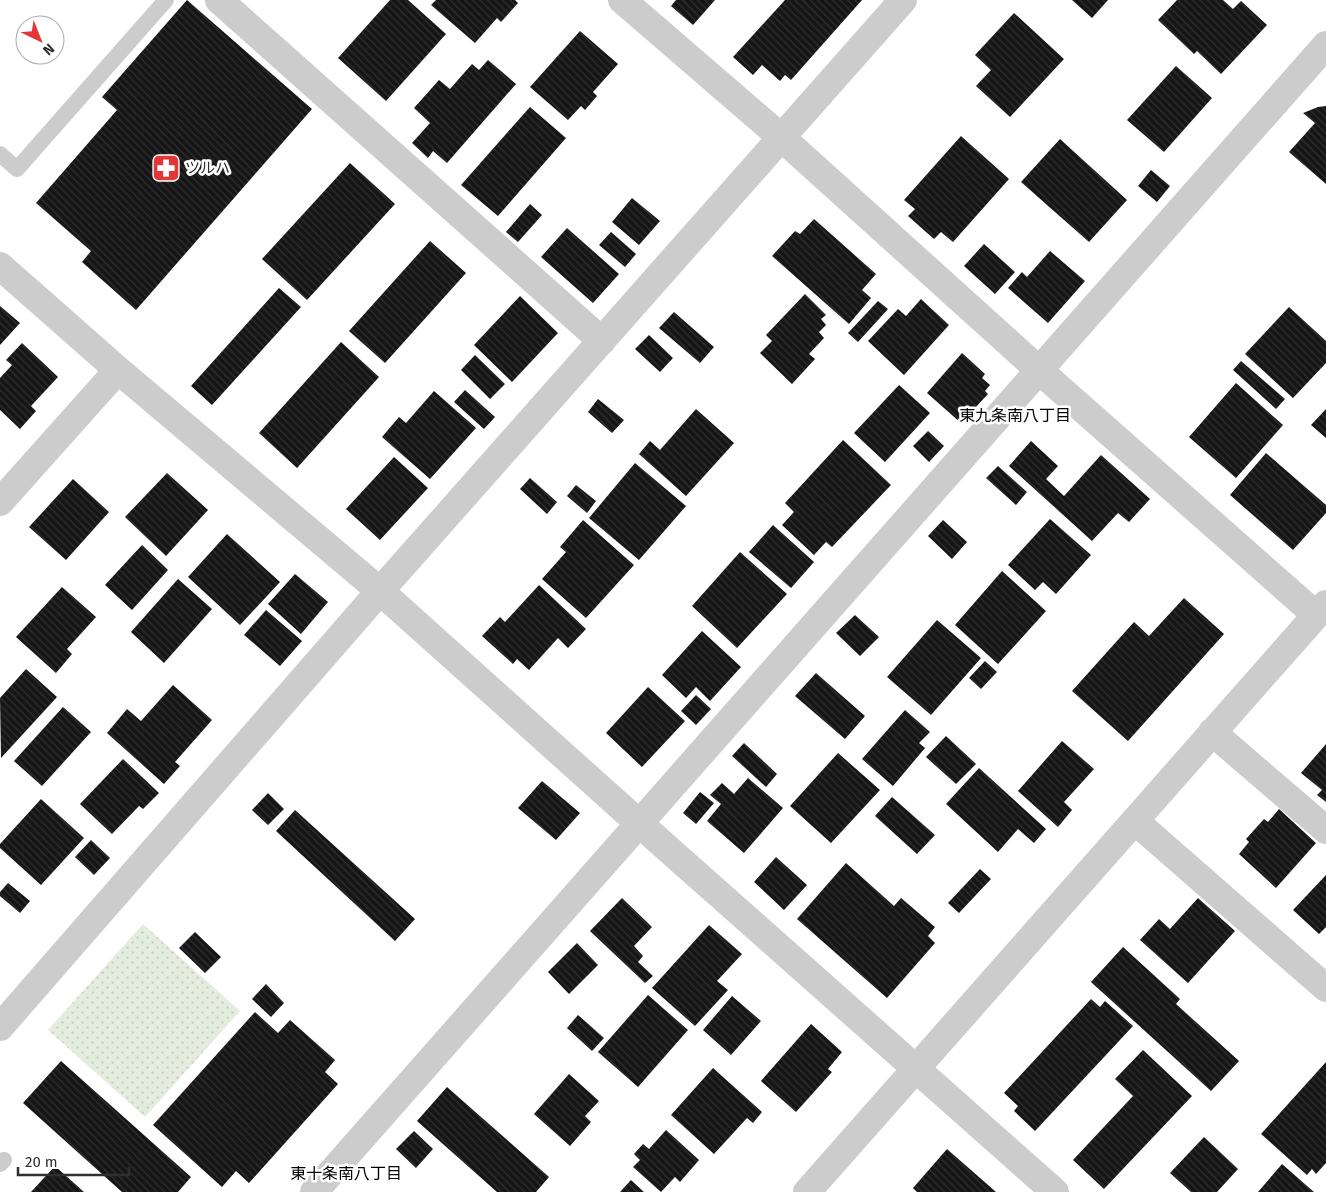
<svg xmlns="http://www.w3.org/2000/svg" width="1326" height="1192" viewBox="0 0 1326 1192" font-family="'Fira Sans','Noto Sans JP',sans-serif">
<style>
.park{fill:url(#park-dots)}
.building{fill:url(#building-back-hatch)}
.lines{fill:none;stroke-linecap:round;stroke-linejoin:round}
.service{stroke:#ccc;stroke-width:16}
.minor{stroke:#ccc;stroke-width:28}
.labels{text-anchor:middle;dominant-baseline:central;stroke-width:5;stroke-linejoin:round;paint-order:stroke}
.poi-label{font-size:15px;fill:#2f2f2f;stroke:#fff;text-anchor:start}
.neighbourhood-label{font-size:16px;fill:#000;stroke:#fff}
</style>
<defs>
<pattern id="park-dots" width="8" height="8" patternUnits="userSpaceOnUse" patternTransform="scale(1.25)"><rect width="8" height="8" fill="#e4ecde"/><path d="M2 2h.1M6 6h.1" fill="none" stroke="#c4cbbf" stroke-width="1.8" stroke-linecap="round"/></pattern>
<pattern id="building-back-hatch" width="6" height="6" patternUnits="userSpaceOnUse" patternTransform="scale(1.25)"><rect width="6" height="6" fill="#161616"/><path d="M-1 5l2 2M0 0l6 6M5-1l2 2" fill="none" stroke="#303030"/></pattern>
</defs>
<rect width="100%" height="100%" fill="#fff"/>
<path class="park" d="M143,924L240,1011L145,1117L48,1030Z"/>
<path class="building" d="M187,0L312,109L136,310L82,262L91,251L36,203L117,110L102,97Z
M390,0H408L446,34L386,101L338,58Z
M436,0H515L518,3L501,22L497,18L475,43L431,5Z
M676,0H715L693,25L671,6Z
M785,0H862L791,80L785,75L780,81L762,65L753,75L733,57Z
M1072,0H1108L1092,18Z
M1177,0H1223L1233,9L1241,1L1267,25L1221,74L1197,51L1194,54L1158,20Z
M1014,13L1064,59L1010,117L976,86L991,70L975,55Z
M580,31L618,64L593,92L597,96L585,110L581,106L568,120L530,87Z
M488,60L516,84L447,163L433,151L428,158L412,143L430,123L414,108L439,80L450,89L472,64L479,70Z
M1176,66L1212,98L1164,152L1127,120Z
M1326,106V184L1289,152L1315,123L1303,113L1318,107Z
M530,107L566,138L498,216L461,185Z
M961,136L1009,179L953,242L941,232L934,239L908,216L915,209L904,200Z
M1060,139L1127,200L1089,242L1021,182Z
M350,163L395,204L307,300L262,259Z
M1151,170L1170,186L1157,202L1138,186Z
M632,198L660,221L639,245L612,222Z
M530,204L542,215L518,242L506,232Z
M814,219L876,274L862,290L871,298L849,324L772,256L795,231L800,234Z
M567,228L619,274L593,303L541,257Z
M611,232L636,254L625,267L599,245Z
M430,241L466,273L385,363L349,331Z
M984,244L1015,272L995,294L964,266Z
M1050,251L1085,281L1048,323L1008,288L1022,272L1027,277Z
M279,288L301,307L212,405L191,386Z
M805,294L826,315L821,319L826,325L819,332L824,338L809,354L815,359L792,384L760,353L772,341L766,335Z
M520,296L558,333L512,382L474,345Z
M921,299L949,325L904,375L868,341L898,309L906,316Z
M878,301L888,309L858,342L848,333Z
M0,306L20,323L0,345Z
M1289,307L1326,341V363L1293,398L1245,354Z
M674,312L714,347L700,363L659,328Z
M649,335L673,358L660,372L635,349Z
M341,342L379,377L297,468L259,433Z
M22,343L58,377L31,406L36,411L20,429L0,410V378L12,365L6,360Z
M962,353L985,374L982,378L990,385L985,391L988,394L961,423L927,393Z
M475,355L505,384L490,399L461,370Z
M1241,361L1285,399L1276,409L1233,370Z
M1236,383L1283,425L1236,478L1189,437Z
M899,385L930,413L885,462L854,433Z
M465,390L495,417L484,429L454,402Z
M434,391L476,428L430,479L382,437L399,417L406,423Z
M598,399L624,420L612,433L588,412Z
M696,409L734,443L686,496L639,454L650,441L660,450Z
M1326,409V438L1311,425Z
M928,431L944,446L929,462L913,446Z
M843,440L891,485L832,547L826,542L814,555L782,525L794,512L785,503Z
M1031,441L1058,466L1046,479L1064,496L1101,455L1150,499L1129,522L1118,513L1092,541L1009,466Z
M1266,453L1326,505V513L1293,550L1230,495Z
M394,457L428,488L380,540L346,509Z
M635,463L686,506L639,560L589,518Z
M998,466L1027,492L1016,505L986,478Z
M167,473L208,510L166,556L125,517Z
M530,478L557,502L547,514L520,489Z
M73,479L109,512L66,560L29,527Z
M576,485L596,501L587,513L567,496Z
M1050,519L1091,555L1056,594L1043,582L1035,590L1008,565Z
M583,520L634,565L586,618L542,579L566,552L560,547Z
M943,520L967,542L952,559L928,536Z
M773,525L814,562L791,588L749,552Z
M227,534L280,582L240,625L188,577Z
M142,545L168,570L132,610L105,585Z
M740,552L787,594L737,648L692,606Z
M1002,571L1046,611L998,664L955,625Z
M295,574L328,602L301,634L268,604Z
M178,579L212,609L164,663L131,632Z
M539,585L586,629L568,648L558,638L529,670L517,659L513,664L482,636L500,617L505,622Z
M62,587L96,617L67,649L72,654L56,673L16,637Z
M1184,598L1224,634L1128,741L1072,691L1134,622L1149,636Z
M266,610L302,641L280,666L244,635Z
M855,615L879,637L860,656L836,633Z
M937,620L981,658L931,715L887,677Z
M702,631L741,667L710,701L696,687L686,698L662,675Z
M985,661L997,672L981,689L969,678Z
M26,669L57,697L1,758L0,698Z
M816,673L865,716L845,739L795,696Z
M173,685L212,720L175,762L180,766L164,784L107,733L127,709L141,721Z
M648,687L685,721L642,767L606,733Z
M696,695L711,709L696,725L681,711Z
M63,707L91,732L42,786L14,761Z
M905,710L930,732L919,743L925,748L893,786L862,759Z
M946,736L976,764L956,784L926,757Z
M1062,741L1094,769L1064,802L1072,810L1058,827L1018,791Z
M744,743L777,774L766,787L732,756Z
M1326,744V802L1317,795L1322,790L1301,773Z
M838,753L880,790L831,843L790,806Z
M123,759L159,793L143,809L139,806L112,834L80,804Z
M979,768L1046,829L1034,843L1018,829L998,852L946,804Z
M748,778L783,808L744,853L707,821L721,804L710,795L722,783L734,794Z
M542,781L580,813L556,840L518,808Z
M700,792L714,803L696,824L683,813Z
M268,793L284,809L268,825L252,810Z
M892,797L935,835L917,854L875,816Z
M41,799L84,838L41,885L0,848V844Z
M1279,809L1316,843L1276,888L1239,854L1249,842L1246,839L1264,819L1268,822Z
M295,810L415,919L395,941L276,831Z
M91,840L110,858L94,875L75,857Z
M776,857L807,885L784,910L754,882Z
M846,863L894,906L901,898L935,927L928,936L935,943L887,998L797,919Z
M980,869L991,879L959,913L948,903Z
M1326,875V927L1319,934L1293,910Z
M8,883L30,901L20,913L0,896V892Z
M622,898L652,927L634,946L643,956L638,962L653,976L645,983L590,931Z
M1198,898L1235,931L1188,983L1140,940L1159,919L1170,929Z
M709,925L742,954L717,981L728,990L695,1026L652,988Z
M195,932L221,957L205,973L179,948Z
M577,943L598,965L569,994L548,972Z
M1123,947L1180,999L1176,1004L1239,1061L1211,1091L1091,982Z
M266,984L284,1003L271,1017L252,999Z
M648,995L688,1030L638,1087L598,1052Z
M732,996L761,1021L731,1055L703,1030Z
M1091,999L1100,1007L1105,1001L1133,1026L1035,1131L1014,1111L1018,1106L1004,1093Z
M255,1012L278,1033L290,1020L335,1060L325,1072L338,1084L249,1183L236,1171L222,1187L153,1125Z
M578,1015L604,1038L592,1051L567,1028Z
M811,1024L842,1052L828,1069L832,1072L796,1112L761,1081Z
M1143,1050L1192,1096L1104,1189L1073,1160L1133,1096L1115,1079Z
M61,1061L191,1177L178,1192H122L23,1103Z
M1326,1062V1163L1316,1174L1312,1169L1307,1175L1261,1134Z
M713,1068L762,1112L753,1123L747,1118L714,1154L671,1115Z
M569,1074L599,1101L585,1116L591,1122L570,1146L534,1114Z
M447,1087L549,1177L536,1192H497L417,1121Z
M666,1130L699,1160L680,1182L675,1177L661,1192L633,1167L640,1160L634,1154L643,1144L649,1149Z
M414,1131L433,1149L416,1168L396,1149Z
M1204,1137L1238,1169L1217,1192H1191L1170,1173Z
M947,1149L996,1192H917L913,1188Z
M1282,1164L1314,1192H1258Z
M55,1166L84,1192H31Z
M631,1180L644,1192H620Z"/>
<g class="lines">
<path class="service" d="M0,154L17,169L166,0
M0,1164L4,1160"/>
<path class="minor" d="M219,0L602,341
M622,0L782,138L1041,372L1316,615
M0,266L118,370L380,591L641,825L1055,1192
M0,502L118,370
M1212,732L1326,830
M1135,821L1326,988
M0,1027L380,591L903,0
M314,1192C653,812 991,430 1326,45
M807,1192L1326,604"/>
</g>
<defs>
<g id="pharmacy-square" transform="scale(1.4375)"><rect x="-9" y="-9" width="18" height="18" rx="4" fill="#e23736" stroke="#fff"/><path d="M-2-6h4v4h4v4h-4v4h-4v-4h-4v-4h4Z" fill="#fff"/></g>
</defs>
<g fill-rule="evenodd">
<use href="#pharmacy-square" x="166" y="168"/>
</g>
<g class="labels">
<g class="poi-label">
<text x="185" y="168">ツルハ</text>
</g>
<g class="neighbourhood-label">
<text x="1015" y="415">東九条南八丁目</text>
<text x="346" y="1173">東十条南八丁目</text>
</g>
</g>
<g transform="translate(40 40) rotate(137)"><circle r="24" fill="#ffffff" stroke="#acacac"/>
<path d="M0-4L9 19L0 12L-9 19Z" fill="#e23736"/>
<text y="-8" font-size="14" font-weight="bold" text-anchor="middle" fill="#2f2f2f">N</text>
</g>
<path d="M18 1167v8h111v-8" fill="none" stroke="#2f2f2f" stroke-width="2.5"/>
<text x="25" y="1167" font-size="15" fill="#2f2f2f" stroke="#ffffff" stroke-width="4" paint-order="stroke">20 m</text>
</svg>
